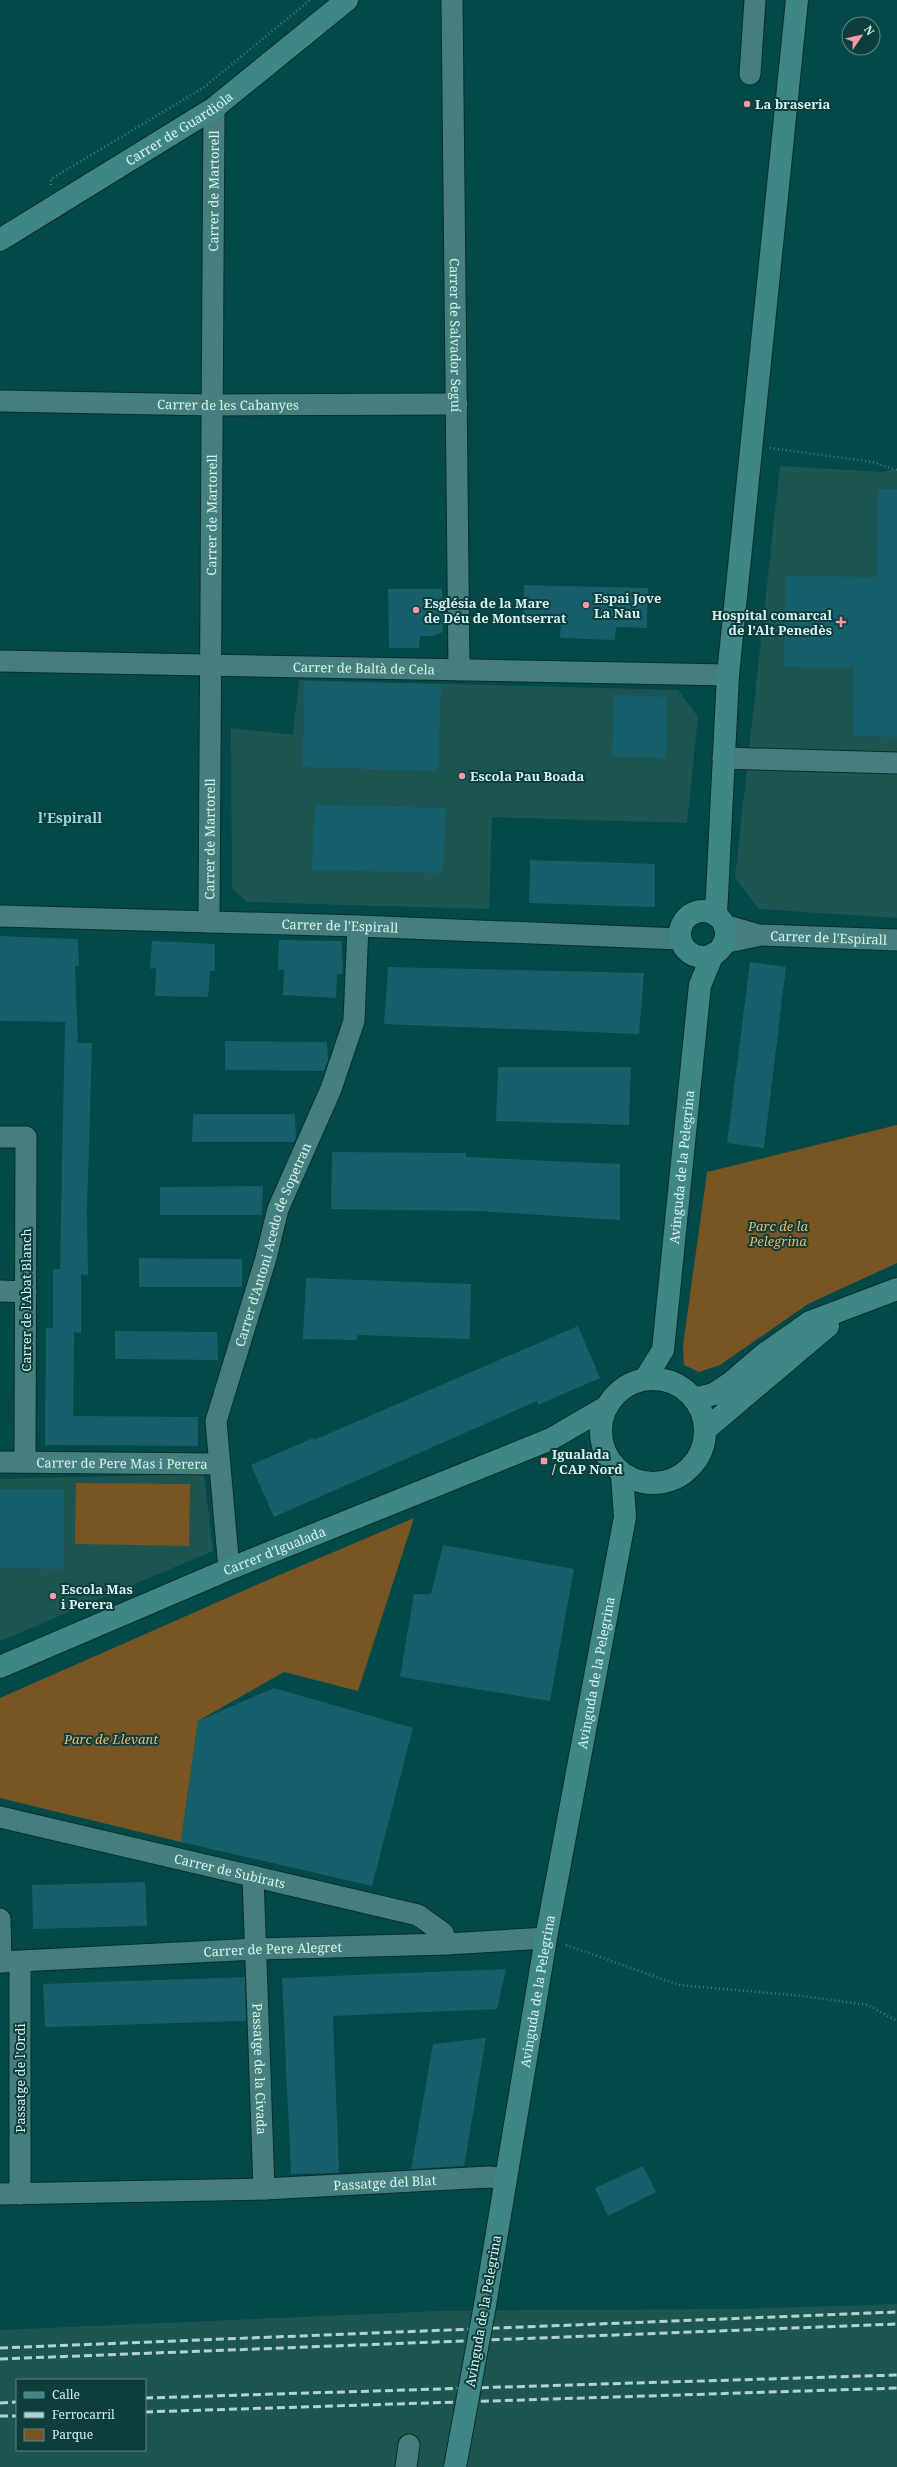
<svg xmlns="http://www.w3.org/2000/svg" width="897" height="2467" viewBox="0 0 897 2467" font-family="'Noto Serif',serif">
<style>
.built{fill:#1d5553;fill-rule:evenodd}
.green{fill:#785523}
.building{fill:#185f6c}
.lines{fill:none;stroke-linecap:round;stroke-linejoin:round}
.street-casing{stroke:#0b2c2b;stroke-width:23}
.secondary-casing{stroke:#0b2c2b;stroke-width:24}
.path{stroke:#447e7d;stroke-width:2.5;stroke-dasharray:1 3;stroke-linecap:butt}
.street{stroke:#447f7d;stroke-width:21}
.secondary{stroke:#408684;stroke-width:22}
.rail{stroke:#afd4d3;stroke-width:3;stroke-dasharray:8 4;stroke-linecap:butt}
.secondary-bridge-casing{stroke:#0b2c2b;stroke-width:24;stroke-linecap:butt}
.secondary-bridge{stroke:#408684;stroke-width:22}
.poi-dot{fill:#f49aa4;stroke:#0d3d3c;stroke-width:1.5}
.labels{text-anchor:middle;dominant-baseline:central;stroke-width:4;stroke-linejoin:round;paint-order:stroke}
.poi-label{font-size:13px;font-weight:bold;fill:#d5f3f2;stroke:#0d3d3c;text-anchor:start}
.street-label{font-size:13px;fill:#d5f3f2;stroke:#0d3d3c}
.park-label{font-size:13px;font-style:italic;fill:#f0b668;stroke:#0d3d3c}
.neighbourhood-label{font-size:14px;font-weight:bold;fill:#9ad7d5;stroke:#0d3d3c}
</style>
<rect width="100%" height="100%" fill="#034948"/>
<path class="built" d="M780,466L881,472L897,469V918L759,909L735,878Z
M299,680L678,690L698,717L687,823L492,817L489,909L247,902L232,888L231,728L293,735Z
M204,1474L213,1551L0,1641V1479Z
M897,2304V2467H0V2330L440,2311L740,2309ZM17,2380H145V2450H17Z"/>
<path class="green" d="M897,1125V1263L808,1304L720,1365L699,1372L684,1365L683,1346L707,1172Z
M76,1483L190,1484L189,1546L75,1544Z
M414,1518L358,1691L284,1672L198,1721L181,1842L0,1798V1698L270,1579Z"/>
<path class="building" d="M878,489H897V737L853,736L854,668L784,667L786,576L877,577Z
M524,585L648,588L647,628L616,627L615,640L560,638L561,622L523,621Z
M388,589H442L443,632L432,636H420L419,648H389Z
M304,681L441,684L438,771L303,767Z
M614,695L667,697L666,758L612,757Z
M315,805L446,808L443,873L312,870Z
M530,860L655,864V907L529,903Z
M0,936L78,939L79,966H75L78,1043H92L87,1210L88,1275L81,1274V1333L74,1332L73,1416L198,1417V1446L45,1445L46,1328H53V1269H60L65,1022L0,1021Z
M279,940L342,941L343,974H337L336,998L283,995L284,970L278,969Z
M152,941L215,944V971H210L208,997L155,996L156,968L150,969Z
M750,962L786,967L764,1148L727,1143Z
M388,967L644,973L639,1034L384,1024Z
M225,1041L327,1042L328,1060L324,1071L225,1070Z
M498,1067H631L629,1125L496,1121Z
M193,1114H295L296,1138L294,1142H192Z
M332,1152L466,1153V1157L620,1164V1220L477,1211L331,1209Z
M263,1186L262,1215H160V1187Z
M139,1258L242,1259V1287H139Z
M306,1278L471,1284L470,1339L358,1335L356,1340L303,1339Z
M578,1326L600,1378L538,1405L537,1401L274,1517L251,1465L313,1438L314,1440Z
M115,1331L217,1332L218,1360L115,1359Z
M0,1489H64V1569L0,1568Z
M443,1545L574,1569L550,1701L400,1677L414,1594H431Z
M274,1688L413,1728L372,1886L181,1842L198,1721Z
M145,1882L147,1926L33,1929L32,1885Z
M506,1969L497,2009L333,2016L339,2173L291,2174L282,1978Z
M245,1977L246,2021L45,2027L43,1984Z
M486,2038L464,2166L411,2169L433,2044Z
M643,2166L656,2192L608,2216L595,2188Z"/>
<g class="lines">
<g class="street-casing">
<g id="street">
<path id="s1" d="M452,0L459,670"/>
<path d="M750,74L755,0"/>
<path id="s2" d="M0,401L212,405L457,404"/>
<path id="s3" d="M0,661L728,675"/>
<path d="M723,758L897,763"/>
<path id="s4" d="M0,916L358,926L680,939"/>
<path id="s5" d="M209,922L214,108"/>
<path id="s6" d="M724,925L759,935L897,940"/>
<path d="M723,943L757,936"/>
<path d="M0,1137H26L25,1462"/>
<path d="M0,1291L26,1292"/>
<path id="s7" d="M0,1462L219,1464"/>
<path id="s8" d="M229,1569L216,1421L266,1258L278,1209L331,1089L354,1021L358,926"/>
<path id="s9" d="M0,1817L418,1915L443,1933L447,1944"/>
<path id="s10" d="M253,1876L264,2189"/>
<path d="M0,1919L1,1962"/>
<path id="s11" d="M0,1962L257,1949L447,1944L546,1938"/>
<path d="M20,1962V2194"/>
<path id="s12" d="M0,2194L264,2189L489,2177L506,2179"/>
<path d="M406,2467L409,2445"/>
</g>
</g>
<g class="secondary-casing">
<g id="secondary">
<path id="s13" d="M0,240L214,108L347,0"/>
<circle cx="703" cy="934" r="23"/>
<path d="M716,915L728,675L797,0"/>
<circle cx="653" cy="1431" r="52"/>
<path id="s14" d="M645,1379L663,1350L700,985L713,954"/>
<path d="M694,1399L714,1394L729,1384L763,1355L810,1322L897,1289"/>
<path d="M705,1430L828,1326"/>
<path id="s15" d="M0,1667L229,1569L551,1439L606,1407"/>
<path id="s16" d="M485,2305L546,1938L625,1517L622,1474"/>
</g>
</g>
<path class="path" d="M51,185V179L203,88L310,0
M770,448L873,462L897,470
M566,1945L679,1985L803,1996L868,2005L897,2021"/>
<use href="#street" class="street"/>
<use href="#secondary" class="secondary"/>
<path class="rail" d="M0,2348L897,2312
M0,2359L897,2324
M145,2398L897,2375
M0,2403L17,2402
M145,2412L897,2388
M0,2416H17"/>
<g class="secondary-bridge-casing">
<path id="secondary-bridge" d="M455,2467L485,2305"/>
</g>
<use href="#secondary-bridge" class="secondary-bridge"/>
</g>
<g class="poi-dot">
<circle cx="747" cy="104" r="4"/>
<circle cx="586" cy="605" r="4"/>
<circle cx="416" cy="610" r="4"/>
<path d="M839 616h4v4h4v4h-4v4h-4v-4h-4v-4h4z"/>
<circle cx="462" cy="776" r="4"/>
<rect x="540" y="1457" width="8" height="8" rx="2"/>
<circle cx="53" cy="1596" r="4"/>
</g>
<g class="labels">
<g class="poi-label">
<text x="755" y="104">La braseria</text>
<text x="594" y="598">Espai Jove<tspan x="594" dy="15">La Nau</tspan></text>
<text x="424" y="603">Església de la Mare<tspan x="424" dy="15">de Déu de Montserrat</tspan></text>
<text x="832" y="615" text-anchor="end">Hospital comarcal<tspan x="832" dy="15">de l'Alt Penedès</tspan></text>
<text x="470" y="776">Escola Pau Boada</text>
<text x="552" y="1454">Igualada<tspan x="552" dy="15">/ CAP Nord</tspan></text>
<text x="61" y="1589">Escola Mas<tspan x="61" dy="15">i Perera</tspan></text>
</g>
<g class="street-label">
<text stroke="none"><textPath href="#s13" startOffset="211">Carrer de Guardiola</textPath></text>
<text stroke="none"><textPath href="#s5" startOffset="731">Carrer de Martorell</textPath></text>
<text stroke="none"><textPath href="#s1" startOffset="335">Carrer de Salvador Seguí</textPath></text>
<text stroke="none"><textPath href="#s2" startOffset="228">Carrer de les Cabanyes</textPath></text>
<text stroke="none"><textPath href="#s5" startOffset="407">Carrer de Martorell</textPath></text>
<text stroke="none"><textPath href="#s3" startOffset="364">Carrer de Baltà de Cela</textPath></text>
<text stroke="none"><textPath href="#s5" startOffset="83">Carrer de Martorell</textPath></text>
<text stroke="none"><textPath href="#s4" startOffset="340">Carrer de l'Espirall</textPath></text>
<text stroke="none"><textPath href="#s6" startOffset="106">Carrer de l'Espirall</textPath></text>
<text stroke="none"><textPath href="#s14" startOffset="218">Avinguda de la Pelegrina</textPath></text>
<text stroke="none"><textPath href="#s8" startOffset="334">Carrer d'Antoni Acedo de Sopetran</textPath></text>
<text transform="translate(26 1300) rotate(-90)">Carrer de l'Abat Blanch</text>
<text stroke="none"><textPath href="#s7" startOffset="122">Carrer de Pere Mas i Perera</textPath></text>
<text stroke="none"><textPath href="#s15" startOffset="298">Carrer d'Igualada</textPath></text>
<text stroke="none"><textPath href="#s16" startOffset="642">Avinguda de la Pelegrina</textPath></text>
<text stroke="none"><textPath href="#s9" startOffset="236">Carrer de Subirats</textPath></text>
<text stroke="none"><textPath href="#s11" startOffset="273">Carrer de Pere Alegret</textPath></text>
<text stroke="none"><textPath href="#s16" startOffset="318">Avinguda de la Pelegrina</textPath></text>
<text stroke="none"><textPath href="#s10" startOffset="193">Passatge de la Civada</textPath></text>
<text transform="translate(20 2078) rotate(-90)">Passatge de l'Ordi</text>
<text stroke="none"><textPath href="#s12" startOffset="385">Passatge del Blat</textPath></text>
<text transform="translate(483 2311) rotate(-80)">Avinguda de la Pelegrina</text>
</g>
<g class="park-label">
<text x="778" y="1226">Parc de la<tspan x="778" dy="15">Pelegrina</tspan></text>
<text x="111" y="1739">Parc de Llevant</text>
</g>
<g class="neighbourhood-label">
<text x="70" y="817">l'Espirall</text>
</g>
</g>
<rect x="16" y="2379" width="130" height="72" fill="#0d3d3c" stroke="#5d8685"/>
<rect x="24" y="2392" width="20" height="6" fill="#408684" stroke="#5d8685"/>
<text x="52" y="2399" font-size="12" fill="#d5f3f2">Calle</text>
<rect x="24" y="2412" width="20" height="6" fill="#afd4d3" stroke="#5d8685"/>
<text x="52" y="2419" font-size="12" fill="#d5f3f2">Ferrocarril</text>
<rect x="24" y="2429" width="20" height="12" fill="#785523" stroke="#5d8685"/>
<text x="52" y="2439" font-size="12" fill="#d5f3f2">Parque</text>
<g transform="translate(861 36) rotate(56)"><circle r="19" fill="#0d3d3c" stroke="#5d8685"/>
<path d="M0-3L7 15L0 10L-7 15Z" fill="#f49aa4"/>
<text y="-6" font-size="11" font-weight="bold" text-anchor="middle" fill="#d5f3f2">N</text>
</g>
</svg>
